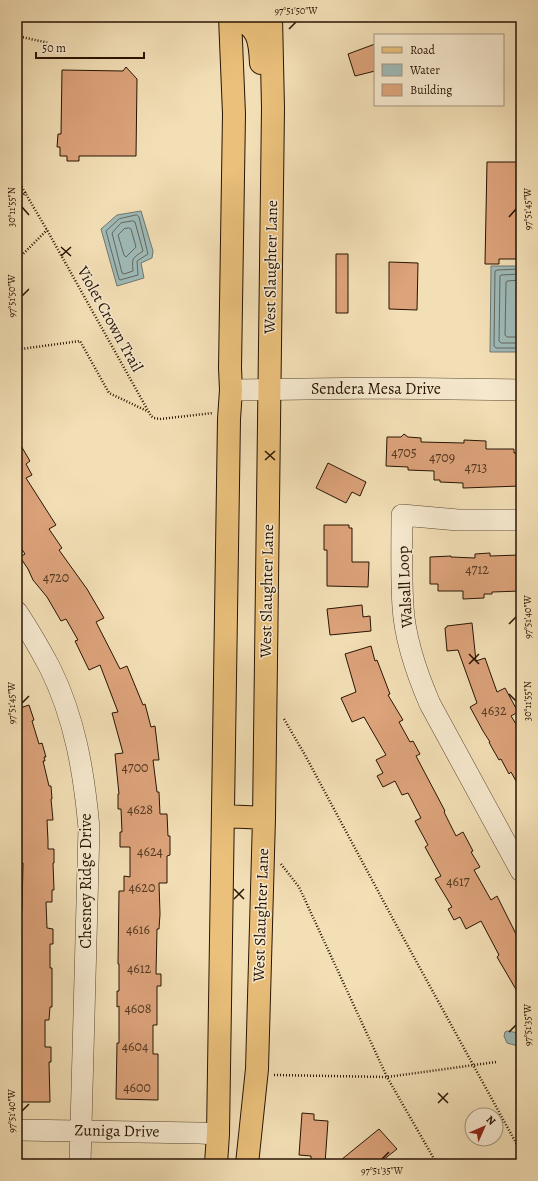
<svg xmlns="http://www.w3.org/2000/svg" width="538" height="1181" viewBox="0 0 538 1181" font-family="Alegreya,serif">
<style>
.water{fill:#9fbab8;stroke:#6f7870}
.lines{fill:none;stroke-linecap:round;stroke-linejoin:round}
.shore{stroke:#63675e;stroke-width:1}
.building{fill:#dda37b;stroke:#271403}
.minor-casing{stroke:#5a4730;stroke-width:22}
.major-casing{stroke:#271403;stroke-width:24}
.path{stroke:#271403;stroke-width:2.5;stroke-dasharray:1 2;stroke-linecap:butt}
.minor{stroke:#f7ead0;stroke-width:21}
.major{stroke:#eac07b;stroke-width:22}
.ticks{fill:none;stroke:#271403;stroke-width:1.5}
.labels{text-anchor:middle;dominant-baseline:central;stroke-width:3;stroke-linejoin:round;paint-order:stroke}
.number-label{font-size:14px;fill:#543821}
.street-label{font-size:16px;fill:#271403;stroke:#f7ead0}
.neatline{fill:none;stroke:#271403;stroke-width:1.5}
.ticks-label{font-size:10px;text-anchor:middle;fill:#271403}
</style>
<rect width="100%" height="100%" fill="#f3dfb6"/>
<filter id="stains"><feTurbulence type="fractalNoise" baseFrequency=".005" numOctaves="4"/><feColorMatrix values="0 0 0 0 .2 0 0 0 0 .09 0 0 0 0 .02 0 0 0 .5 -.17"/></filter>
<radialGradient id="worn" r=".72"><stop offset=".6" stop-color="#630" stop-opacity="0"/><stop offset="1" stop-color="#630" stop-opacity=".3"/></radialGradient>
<path class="water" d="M141,211L153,251L152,258L141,263L144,278L117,286L101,229L117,215Z
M491,266H521V352H490Z
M507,1031L519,1033L521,1036V1046H518L507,1043L504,1036L505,1032Z"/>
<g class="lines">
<path class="shore" d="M137,215L139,217L148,254L137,261L138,275L120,280L119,279L106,231L119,219Z
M133,221L135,222L143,251C132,259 132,257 133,271L124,274L122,273L112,233L121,223Z
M129,228L131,229L136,247L126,257L124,255L118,235L124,229Z
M521,269L497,270L495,271L494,346L496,348H521
M521,274L501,275L500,276L499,341L501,343H521
M521,280L507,281L506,282L505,335L507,337H521"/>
</g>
<path class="building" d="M375,44V71L355,76L348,54Z
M126,67L137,79L136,156H79V161H67V156H60V147H57L58,134H61L62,70L123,71Z
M487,162H521V259H499V264H485Z
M336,254H348V313H336Z
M389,262L418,263L417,310L389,309Z
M404,434L408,437L421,438V442L464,443V440L486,441V449H514V453H521V486L463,488V483L440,482V480H434V471L408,470V467L386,466L387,437H401Z
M17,439L30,461L26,464L32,475L26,478L56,525L49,529L62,548L59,550L87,589L104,618L96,622L120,669L127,666L143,705L145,704L151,727L155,726L159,760H153L157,792H159L160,814H167L168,836H170V855L167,856V883H159L160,914L159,929H157L156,974H161V986H157V1025H153V1054H158V1100L116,1099L117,1043H119V1006L117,1007V991H119V964H118L119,891H124V876L130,877V847H120V832H122L121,809H118V794H119L115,754L123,753L112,713L118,712L100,665L89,670L75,641L78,640L66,619L61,621L47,597L33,580L28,569L20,557L25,554L17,542Z
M328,463L366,482L360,496L352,492L346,503L316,488Z
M324,525H349V528H352V562H369L368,587L327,586V550H324Z
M490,553V556L520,555V562H521V591L492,592V594H484V598L463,599V591H438V584H430V557L451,556V557L475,558V554Z
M362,605L363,617L370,616L371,631L330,635L327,609Z
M472,623L476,661L485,658L497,692L505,688L518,712L511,716L521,732V790L511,772L509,774L501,759L499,760L491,746L489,742H490L483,731L470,707L477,703L458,650L447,651L445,628L447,627V626Z
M371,646L375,661L377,660L390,694L388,695L403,720L399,722L410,742L413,741L420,754L416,756L445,811L444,812L456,836L463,832L473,851L471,852L480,867L474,870L491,900L497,896L521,944V998L497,957L499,955L481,921L466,929L460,917L454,920L448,909L452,907L435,879L441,876L425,847L428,845L415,821L421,818L408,793L402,795L395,781L383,787L377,776L383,773L376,760L386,755L364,717L352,722L341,698L356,692L345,654Z
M29,705L34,720L32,721L39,744L42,743L46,757H44L45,761H43L49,786H51L52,799H51L53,820H47L48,841V849H54V863H53L54,890H52V902H46L47,928L53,929V944H50V968H52V1007H50L49,1020H45V1047H51V1062H49L50,1102H17V992H21V943H17V910H22L23,863H17V709Z
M302,1113L314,1114V1120L328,1121L325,1164L311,1163V1156L299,1155Z
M379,1129L397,1149L378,1164H336Z"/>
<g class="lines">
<g class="minor-casing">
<path id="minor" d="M231,390L378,388L521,390
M521,520H458L402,515C402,546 401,577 403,607C405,641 417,674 430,704L521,871
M17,612C29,630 40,649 50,668C75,718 84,773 89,828L80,1164
M17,1130L199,1133L218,1134"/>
</g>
<g class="major-casing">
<path id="major" d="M235,17C258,27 260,39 261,63
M223,816L264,818
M216,1164L218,1134L229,419L231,390L230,368L234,114L230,17
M247,1164L257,1069L264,818L273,108L271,17"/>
</g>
<path class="path" d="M17,31L22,17
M17,36L49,43
M17,179L47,230L151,416L154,418L160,419L213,413
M17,201L26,192
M17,260L47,230
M17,345L21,349L80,341L109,393L147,411
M284,719L305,755L393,919L521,1152
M281,864L299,887L387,1077L437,1164
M274,1075L387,1077L496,1062"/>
<use href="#minor" class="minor"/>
<use href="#major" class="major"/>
</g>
<path class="ticks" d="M289,29L296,22M22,207L29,215M509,217L516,209M61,247L71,256M61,256L71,247M22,296L29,289M265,451L275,460M265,460L275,451M509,624L516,617M469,654L479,664M469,664L479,654M509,694L516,701M22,703L29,696M234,889L244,899M234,899L244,889M509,1032L516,1025M438,1093L448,1103M438,1103L448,1093M22,1111L29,1104M382,1159L389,1152"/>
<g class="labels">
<g class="number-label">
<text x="404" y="452">4705</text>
<text x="442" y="457">4709</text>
<text x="476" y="467">4713</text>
<text x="477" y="569">4712</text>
<text x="56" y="577">4720</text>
<text x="494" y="710">4632</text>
<text x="135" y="767">4700</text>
<text x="140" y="809">4628</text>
<text x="150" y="851">4624</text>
<text x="458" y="881">4617</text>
<text x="142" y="887">4620</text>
<text x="138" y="929">4616</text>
<text x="139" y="968">4612</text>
<text x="138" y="1008">4608</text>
<text x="135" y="1046">4604</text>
<text x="137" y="1087">4600</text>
</g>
<g class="street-label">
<text transform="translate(271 267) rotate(-89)">West Slaughter Lane</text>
<text transform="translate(110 319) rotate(61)">Violet Crown Trail</text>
<text x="376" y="389">Sendera Mesa Drive</text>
<text transform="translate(405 587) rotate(-93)">Walsall Loop</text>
<text transform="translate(267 591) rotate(-89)">West Slaughter Lane</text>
<text transform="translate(86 881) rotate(-90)">Chesney Ridge Drive</text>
<text transform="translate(261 915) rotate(-88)">West Slaughter Lane</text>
<text transform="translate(117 1131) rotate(1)">Zuniga Drive</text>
</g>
</g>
<rect width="538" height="1181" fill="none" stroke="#f3dfb6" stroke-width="44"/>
<rect x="374" y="34" width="130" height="72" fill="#f7ead0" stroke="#a4947e"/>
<rect x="382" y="47" width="20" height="6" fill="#eac07b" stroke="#a4947e"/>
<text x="410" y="54" font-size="12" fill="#271403">Road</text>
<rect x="382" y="64" width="20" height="12" fill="#9fbab8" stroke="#a4947e"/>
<text x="410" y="74" font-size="12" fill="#271403">Water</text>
<rect x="382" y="84" width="20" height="12" fill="#dda37b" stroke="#a4947e"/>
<text x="410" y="94" font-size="12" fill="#271403">Building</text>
<g transform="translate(484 1127) rotate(45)"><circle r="19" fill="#f7ead0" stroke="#a4947e"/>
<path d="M0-3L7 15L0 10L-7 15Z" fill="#8f2418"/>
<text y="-6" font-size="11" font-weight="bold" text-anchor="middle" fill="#271403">N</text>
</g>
<path d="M36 52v6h108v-6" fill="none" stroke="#271403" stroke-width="2"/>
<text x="42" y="52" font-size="12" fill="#271403" stroke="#f7ead0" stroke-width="3" paint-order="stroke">50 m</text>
<rect x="22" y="22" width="494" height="1137" class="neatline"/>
<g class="ticks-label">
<text x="296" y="14">97°51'50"W</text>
<text transform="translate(11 207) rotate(-90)" y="4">30°11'55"N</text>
<text transform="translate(527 209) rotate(-90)" y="4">97°51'45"W</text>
<text transform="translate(11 296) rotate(-90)" y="4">97°51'50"W</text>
<text transform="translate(527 617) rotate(-90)" y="4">97°51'40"W</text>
<text transform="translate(527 701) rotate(-90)" y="4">30°11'55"N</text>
<text transform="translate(11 703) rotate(-90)" y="4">97°51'45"W</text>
<text transform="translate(527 1025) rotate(-90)" y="4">97°51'35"W</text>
<text transform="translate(11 1111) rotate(-90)" y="4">97°51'40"W</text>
<text x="382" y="1174">97°51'35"W</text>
</g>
<rect width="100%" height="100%" filter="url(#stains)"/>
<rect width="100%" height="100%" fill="url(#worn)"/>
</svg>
